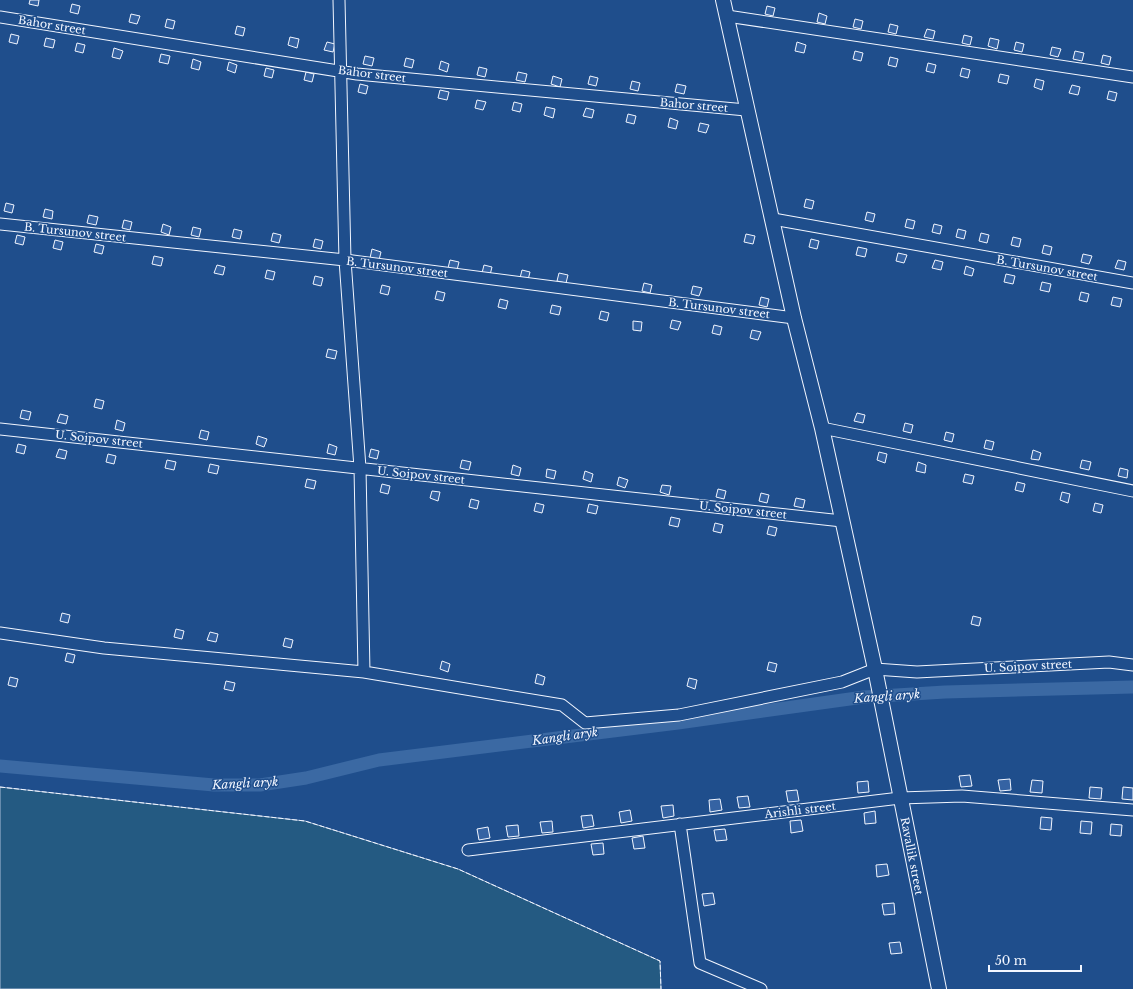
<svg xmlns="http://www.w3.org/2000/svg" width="1133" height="989" viewBox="0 0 1133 989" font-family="'Libre Baskerville',serif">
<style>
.green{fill:#245a82;stroke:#a8bbd7}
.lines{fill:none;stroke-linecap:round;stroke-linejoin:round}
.canal{stroke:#3b69a3;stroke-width:13}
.building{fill:#3563a3;stroke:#f2f6ff}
.minor-casing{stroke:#f2f6ff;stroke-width:13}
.tertiary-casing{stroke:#f2f6ff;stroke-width:16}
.minor{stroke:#1f4e8c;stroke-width:11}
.tertiary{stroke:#1f4e8c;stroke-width:14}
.fence{stroke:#f2f6ff;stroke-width:1;stroke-dasharray:5 2;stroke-linecap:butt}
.labels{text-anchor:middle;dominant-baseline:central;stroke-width:3;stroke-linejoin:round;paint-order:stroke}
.street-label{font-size:11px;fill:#f2f6ff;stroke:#1f4e8c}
.water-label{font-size:12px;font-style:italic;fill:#f2f6ff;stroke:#1f4e8c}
</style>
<rect width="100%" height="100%" fill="#1f4e8c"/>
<path class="green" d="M0,787L305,821L458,869L660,961L661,989H0Z"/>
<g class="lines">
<path class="canal" d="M0,766L214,785H260L306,778L379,760L678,723L864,697L945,692L1133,687"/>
</g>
<path class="building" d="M30,0H39L38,6L29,4Z
M72,4L80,6L78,14L70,12Z
M767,6L775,8L773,16L765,14Z
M819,13L827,16L825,24L817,22Z
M131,14L140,16L137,24L129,22Z
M167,19L175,21L173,29L165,27Z
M855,19L863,21L861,29L853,27Z
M890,24L898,26L896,34L888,32Z
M237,26L245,28L243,36L235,34Z
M927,29L935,31L933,39L924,37Z
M11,34L19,36L17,44L9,42Z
M964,35L972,37L970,45L962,43Z
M290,37L299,39L297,48L288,45Z
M46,38L55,40L53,48L44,46Z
M990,38L999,40L997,49L988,46Z
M327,42L335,44L333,52L324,50Z
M797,42L806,45L804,53L795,51Z
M1016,42L1024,44L1022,52L1014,50Z
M77,43L85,45L83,53L75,51Z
M1052,47L1061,49L1058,57L1050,55Z
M114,48L123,51L120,59L112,57Z
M855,51L863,53L861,61L853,59Z
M1075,51L1084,53L1082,61L1073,59Z
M161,54L170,56L168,64L159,62Z
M1103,55L1111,57L1109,65L1101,63Z
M365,56L374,58L372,66L363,64Z
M890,57L898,59L896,67L888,65Z
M406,58L414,60L412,68L404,66Z
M193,59L201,62L199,70L191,68Z
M441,61L449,64L447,72L439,69Z
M229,62L237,65L235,73L227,70Z
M928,63L936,65L934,73L926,71Z
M479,67L487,69L485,77L477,75Z
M266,68L274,70L272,78L264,76Z
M962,68L970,70L968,78L960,76Z
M306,72L314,74L312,82L304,80Z
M518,72L527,74L525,82L516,80Z
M1000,74L1009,76L1007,84L998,82Z
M553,76L562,79L560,87L551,84Z
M590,76L598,78L596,86L588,84Z
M1036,79L1044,81L1042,90L1034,87Z
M632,81L640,83L638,91L630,89Z
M360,84L368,86L366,94L358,92Z
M677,84L686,86L684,94L675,92Z
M1072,85L1080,87L1078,95L1069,93Z
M440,90L449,92L447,100L438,98Z
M1109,91L1117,93L1115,101L1107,99Z
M477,100L486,102L483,110L475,108Z
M514,102L522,104L520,112L512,110Z
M546,107L555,109L553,118L544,115Z
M586,108L594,110L592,118L583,116Z
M628,114L636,116L634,124L626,122Z
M670,118L678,121L676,129L668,127Z
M700,123L709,125L706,133L698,131Z
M806,199L814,201L812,209L804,207Z
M6,203L14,205L12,213L4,211Z
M45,209L53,211L52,219L43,217Z
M867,212L875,214L873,222L865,220Z
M89,215L98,217L96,225L87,223Z
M907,219L915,221L913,229L905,227Z
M124,220L132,222L130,230L122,228Z
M163,224L171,227L169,235L161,232Z
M934,224L942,226L940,234L932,232Z
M193,227L201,229L199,237L191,235Z
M234,229L242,231L240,239L232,237Z
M958,229L966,231L964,239L956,237Z
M273,233L281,235L279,243L271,241Z
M981,233L989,235L987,243L979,241Z
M746,234L755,236L753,244L744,242Z
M17,235L25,237L23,245L15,243Z
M1013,237L1021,239L1019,247L1011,245Z
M315,239L323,241L321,249L313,247Z
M811,239L819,241L817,249L809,247Z
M55,240L63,242L61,250L53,248Z
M96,244L104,246L102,254L94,252Z
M1044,245L1052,247L1050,255L1042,253Z
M858,247L867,249L865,257L856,255Z
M372,249L381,252L379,260L370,258Z
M898,253L907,255L904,263L896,261Z
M1083,254L1092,256L1089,264L1081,262Z
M154,256L163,258L161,266L152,264Z
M450,260L459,262L457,270L448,268Z
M935,260L943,262L941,270L932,268Z
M1118,260L1126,262L1124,270L1115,268Z
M217,265L225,267L223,275L214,273Z
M484,265L492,267L490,275L482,273Z
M966,266L974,269L972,276L964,274Z
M267,270L275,272L273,280L265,278Z
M522,270L530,272L528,280L520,278Z
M559,273L568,275L566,283L557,281Z
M1006,274L1015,276L1013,284L1004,282Z
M315,276L323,278L321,286L313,284Z
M1042,282L1051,284L1049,292L1040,290Z
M644,283L652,285L650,293L642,291Z
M382,285L390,287L388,295L380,293Z
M693,286L702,288L699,296L691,294Z
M437,291L445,293L443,301L435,299Z
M1081,292L1089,294L1087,302L1079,300Z
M761,297L769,299L767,307L759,305Z
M1113,297L1122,299L1120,307L1111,305Z
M500,299L508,301L506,309L498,307Z
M552,305L561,307L559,315L550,313Z
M601,311L609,313L607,321L599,319Z
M672,320L681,322L678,330L670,328Z
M633,321L642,322L641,331L633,330Z
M714,325L722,327L720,335L712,333Z
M752,330L761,332L758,340L750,338Z
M328,349L337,351L335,359L326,357Z
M96,399L104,401L102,409L94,407Z
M22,410L31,412L29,420L20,418Z
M857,413L865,415L863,423L854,421Z
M60,414L68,416L66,424L57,422Z
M117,420L125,423L123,431L115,429Z
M905,423L913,425L911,433L903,431Z
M201,430L209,432L207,440L199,438Z
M946,432L954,434L952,442L944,440Z
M258,436L267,439L264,447L256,444Z
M986,440L994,442L992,450L984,448Z
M18,444L26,446L24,454L16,452Z
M329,444L337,447L335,455L327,453Z
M59,449L67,451L65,459L56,457Z
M371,449L379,451L377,459L369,457Z
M1033,450L1041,453L1039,460L1031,459Z
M879,452L887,454L885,463L877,460Z
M108,454L116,456L114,464L106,462Z
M167,460L176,462L174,470L165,468Z
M462,460L471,462L469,470L460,468Z
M1082,460L1091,462L1089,470L1080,468Z
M918,462L926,465L925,473L916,471Z
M210,464L219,466L217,474L208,472Z
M513,465L521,468L519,476L511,474Z
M1120,468L1128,470L1127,478L1118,476Z
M547,469L556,471L554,479L546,477Z
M585,471L593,474L591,482L583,479Z
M965,474L974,476L972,484L963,482Z
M619,477L628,480L625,488L617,485Z
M307,479L316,481L314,489L305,487Z
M1017,482L1025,484L1023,492L1015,490Z
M382,484L390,486L388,494L380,492Z
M662,485L671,486L669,495L660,492Z
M718,489L726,491L724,499L716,497Z
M432,491L440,492L438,501L430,498Z
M1062,492L1070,494L1068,503L1060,500Z
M761,493L769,495L767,503L759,501Z
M796,498L805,500L803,508L794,506Z
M471,499L479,501L477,509L469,507Z
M536,503L544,505L542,513L534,511Z
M1095,503L1103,505L1101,513L1093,511Z
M589,504L598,506L596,514L587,512Z
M671,517L680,519L678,527L669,525Z
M715,523L723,525L721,533L713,531Z
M769,526L777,528L775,536L767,534Z
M62,613L70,615L68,623L60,621Z
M973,616L981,618L979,626L971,624Z
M176,629L184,631L182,639L174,637Z
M210,632L218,634L216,642L207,640Z
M285,638L293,640L291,648L283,646Z
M67,653L75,655L73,663L65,661Z
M442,661L450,664L448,672L440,669Z
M769,662L777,664L775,672L767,670Z
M537,674L545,677L543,685L535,683Z
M10,677L18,679L16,687L8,685Z
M689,678L697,680L695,689L687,686Z
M226,681L235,683L233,691L224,689Z
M970,775L972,786L961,787L959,776Z
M1010,779L1011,790L1000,791L998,780Z
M1032,780L1043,781L1042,793L1030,792Z
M868,781L869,792L858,793L857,782Z
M1090,787L1102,788L1101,799L1089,798Z
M1123,787L1133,788V800L1122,799Z
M797,790L799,801L788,802L786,791Z
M748,796L750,807L739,808L737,797Z
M720,799L722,810L710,812L709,800Z
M673,805L674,816L663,818L661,806Z
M630,810L632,821L621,823L619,812Z
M875,811L876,823L865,824L864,813Z
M592,815L594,826L583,828L581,816Z
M1041,817L1052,818L1051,830L1040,829Z
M801,820L803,831L791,833L790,821Z
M552,821L553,832L542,833L540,822Z
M1081,821L1092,822L1091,834L1080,833Z
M1111,824L1122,825L1121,836L1110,835Z
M518,825L519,836L508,837L506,826Z
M488,827L490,838L479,840L477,829Z
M725,829L727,840L716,841L714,830Z
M643,836L645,848L634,849L632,838Z
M603,843L604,854L593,855L591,844Z
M887,864L889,875L877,877L876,865Z
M713,893L715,904L704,906L702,894Z
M894,903L895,914L884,915L882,904Z
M900,942L902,953L891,954L889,943Z"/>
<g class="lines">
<g class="minor-casing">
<path id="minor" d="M727,16L1133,77
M0,17L357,74L746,110
M773,219L1133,283
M0,224L345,260L794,318
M822,428L1133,491
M0,429L842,521
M0,633L104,648L364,672L360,468L345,260L339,0
M364,672L562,705L585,723L679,715L842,682L875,669L917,672L1109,662L1133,665
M680,824L700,963L761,989
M468,850L900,798L962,796L1133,810"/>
</g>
<g class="tertiary-casing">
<path id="tertiary" d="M723,0L794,318L822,428L875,669L939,989"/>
</g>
<use href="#minor" class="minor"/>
<use href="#tertiary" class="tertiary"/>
<path class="fence" d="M0,787L305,821L458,869L660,961L661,989"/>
</g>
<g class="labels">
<g class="street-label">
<text transform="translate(52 25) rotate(9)">Bahor street</text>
<text transform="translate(372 74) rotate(7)">Bahor street</text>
<text transform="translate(694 105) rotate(5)">Bahor street</text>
<text transform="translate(75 232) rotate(6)">B. Tursunov street</text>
<text transform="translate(397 267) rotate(7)">B. Tursunov street</text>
<text transform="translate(1047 268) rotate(10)">B. Tursunov street</text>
<text transform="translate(719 308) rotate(7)">B. Tursunov street</text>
<text transform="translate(99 439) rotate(6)">U. Soipov street</text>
<text transform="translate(421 475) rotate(6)">U. Soipov street</text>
<text transform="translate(743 510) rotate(6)">U. Soipov street</text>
<text transform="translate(1028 666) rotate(-3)">U. Soipov street</text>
<text transform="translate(800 810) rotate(-7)">Arishli street</text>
<text transform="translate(912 856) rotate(79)">Ravallik street</text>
</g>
<g class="water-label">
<text transform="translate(887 696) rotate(-4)">Kangli aryk</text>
<text transform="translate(565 736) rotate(-8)">Kangli aryk</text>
<text transform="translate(245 783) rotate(-3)">Kangli aryk</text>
</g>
</g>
<path d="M989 965v6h92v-6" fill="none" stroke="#f2f6ff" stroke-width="2"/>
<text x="995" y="965" font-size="12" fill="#f2f6ff" stroke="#1f4e8c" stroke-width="3" paint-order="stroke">50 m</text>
</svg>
